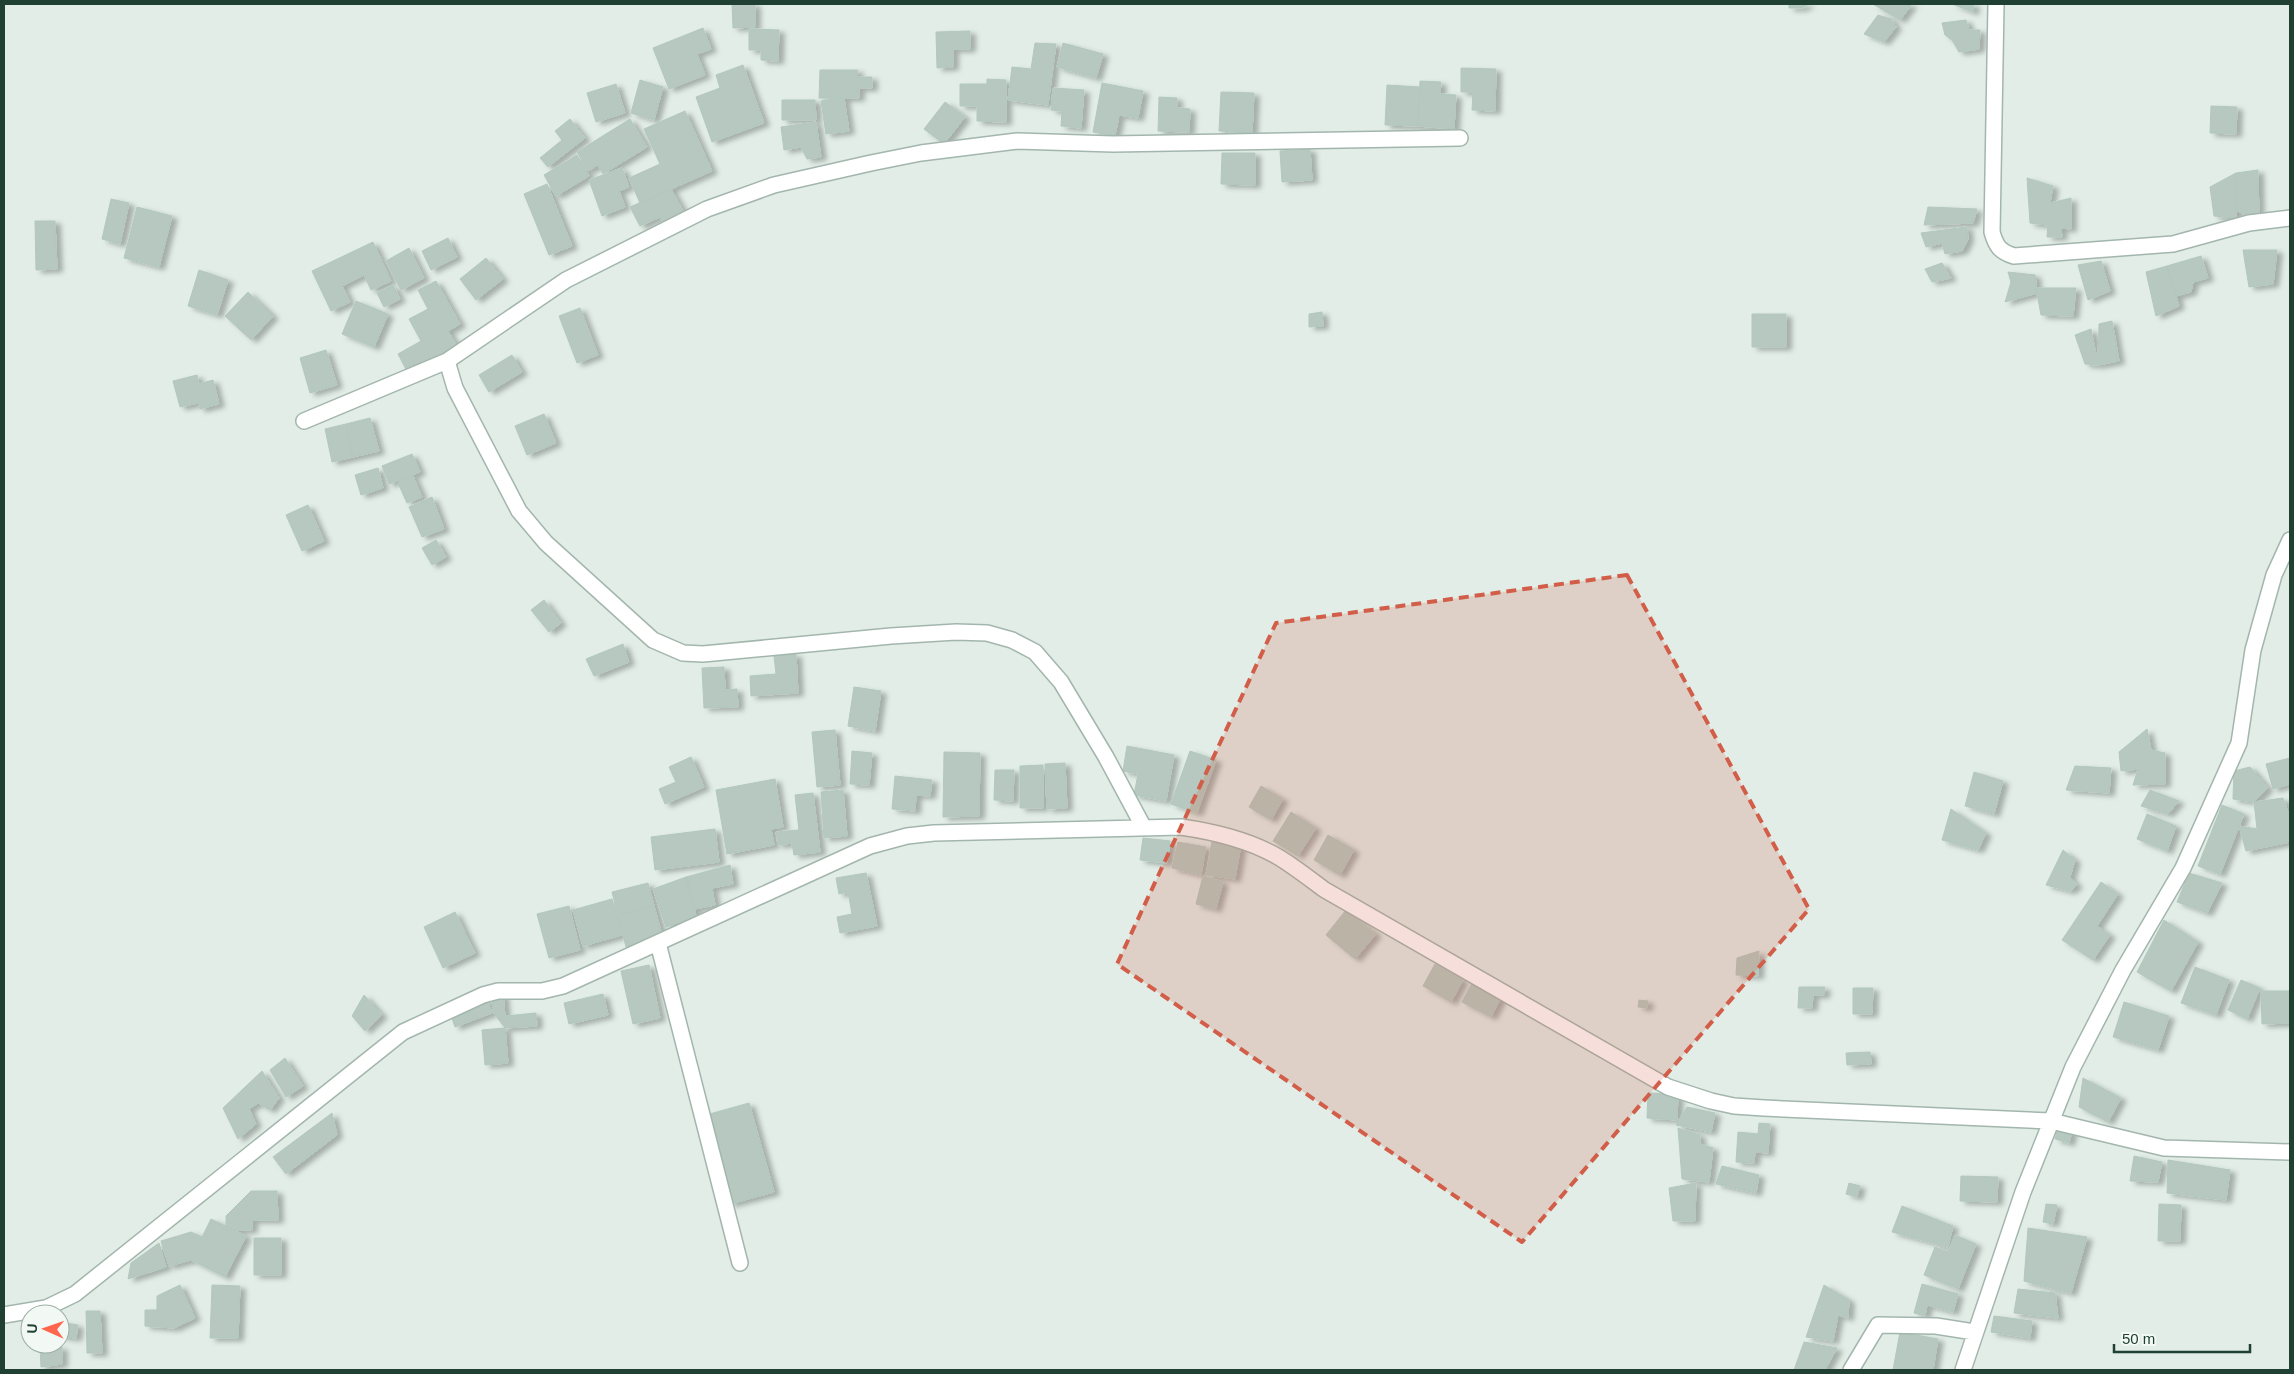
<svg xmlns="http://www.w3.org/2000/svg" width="2294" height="1374" viewBox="0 0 2294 1374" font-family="Arial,sans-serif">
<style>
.building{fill:#b6c8bf;stroke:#b3c8bd;filter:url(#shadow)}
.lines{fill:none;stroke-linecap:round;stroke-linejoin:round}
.minor-casing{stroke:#a3b6ad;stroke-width:18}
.minor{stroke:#fff;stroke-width:15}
.marked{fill:#d25d48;fill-opacity:0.2;stroke:#d25d48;stroke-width:4;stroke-dasharray:10 6;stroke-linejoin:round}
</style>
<defs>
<filter id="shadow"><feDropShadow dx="5.5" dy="3" stdDeviation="2.5" flood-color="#0004"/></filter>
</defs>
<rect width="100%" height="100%" fill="#e1ede6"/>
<path class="building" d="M732,4H755V27L733,28Z
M1789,4H1809L1802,8H1789Z
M1873,4H1912L1900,20Z
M1952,4H1974L1973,12Z
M1878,15L1891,19L1896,27L1884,42L1864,34Z
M1966,20L1969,30H1980L1979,49L1959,52L1952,40L1945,35L1942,23Z
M703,28L711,49L697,54L705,75L669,89L653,48Z
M749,29L779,30L778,61L761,60V50H749Z
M970,31V49H953V67L937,68L936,32Z
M1035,43L1056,44L1048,105L1008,100L1012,67L1031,69Z
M1063,43L1103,54L1096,78L1057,67Z
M743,65L764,123L712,142L696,97L720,88L716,75Z
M1461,68L1496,69L1495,111L1472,110L1473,92H1461Z
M820,70H858L857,77H872V88H859V98H819Z
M987,79L1006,80V122L977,121V106H960V84H987Z
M640,80L663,87L654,120L631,113Z
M1420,81L1441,82L1440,94L1456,95L1454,129L1418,126Z
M1102,83L1143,91L1138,118L1119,115L1115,136L1093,132Z
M616,84L625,113L596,122L587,93Z
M1387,85L1419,87L1418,126L1385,125Z
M1053,88L1084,90L1081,128L1061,126L1062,111L1051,110Z
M1221,92L1254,93L1252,133L1219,131Z
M1159,97L1177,98V108L1190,109L1189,132L1158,131Z
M844,98L849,131L826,134L821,101Z
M782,100H815L816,120H782Z
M945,102L965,117L944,144L924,129Z
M2211,106L2237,107L2236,134L2210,133Z
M685,111L712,171L640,203L629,178L660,164L644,129Z
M570,119L585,138L548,167L540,158L562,140L555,131Z
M630,119L647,147L603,174L598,165L588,171L577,152Z
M816,122L821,157L807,159L801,147L784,150L781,127Z
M1310,149L1312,180L1282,182L1280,151Z
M1222,153H1255V185L1221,184Z
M577,155L589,176L556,196L544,175Z
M622,168L629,187L619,191L625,207L602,216L589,180Z
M2258,170L2259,221L2236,210V173Z
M2236,173V218L2214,216L2210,187Z
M2027,178L2053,186L2050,203L2071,198V229L2061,228L2062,237H2047L2048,225L2030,223Z
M547,184L572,246L549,255L524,194Z
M671,189L686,216L664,226L660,217L640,226L630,207Z
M111,199L129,203L120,244L102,239Z
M137,207L172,216L159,267L124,258Z
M1928,207L1977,209L1973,223L1924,225Z
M35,221H55L57,269L36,270Z
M1967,227L1968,239L1962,251L1945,254L1942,243L1926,247L1921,233Z
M448,238L457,257L431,270L422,251Z
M373,242L391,281L371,290L364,275L342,286L350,302L331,311L312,271Z
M409,248L424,278L401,290L386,261Z
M2243,250H2277L2273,284L2249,287Z
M2201,256L2208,278L2193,282L2191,292L2176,296L2167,266Z
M486,258L503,279L476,300L460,279Z
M2101,261L2110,291L2088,300L2078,265Z
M1942,263L1951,278L1932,282L1925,269Z
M2167,266L2179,306L2156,316L2146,272Z
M199,270L228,280L217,315L188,306Z
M2008,272L2035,275L2037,293L2005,302L2011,282Z
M436,281L460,324L448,331L457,346L408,373L398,354L421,341L409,319L428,309L418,290Z
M393,285L400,299L384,307L377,293Z
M2036,288H2076L2073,316L2041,315Z
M248,292L273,316L251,340L225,316Z
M356,301L388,314L374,347L342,334Z
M580,308L598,355L577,363L559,316Z
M1322,312L1323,326L1309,327V314Z
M1752,314H1786V347H1752Z
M2112,321L2119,361L2098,365L2099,324Z
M2091,329L2098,365L2085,364L2075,335Z
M326,350L337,385L310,393L300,358Z
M512,355L522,372L489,392L479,375Z
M197,375L199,384L213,380L219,404L200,409L198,403L180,407L173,381Z
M544,414L556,443L527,455L515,426Z
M370,418L379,451L353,457L346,424Z
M346,424L353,457L332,462L325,429Z
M412,454L420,472L389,484L382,466Z
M378,468L383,488L361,495L355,475Z
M413,476L422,497L407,503L398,483Z
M432,497L444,529L422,537L409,507Z
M308,505L324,541L302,551L286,515Z
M436,540L446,557L432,565L422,548Z
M544,600L561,623L549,632L531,610Z
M623,644L629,662L594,676L586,659Z
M796,654L798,693L751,696L750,676L776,674L774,656Z
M724,667L725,690L737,689L738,707L704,708L702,668Z
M854,687L881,691L875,731L848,726Z
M2147,729L2151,750L2165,753V784L2133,785L2138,769L2121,771L2119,752Z
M835,730L840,785L817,787L812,732Z
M1127,746L1174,755L1166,801L1134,795L1138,774L1123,771Z
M852,751L872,753L869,785L850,784Z
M1190,751L1216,760L1197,813L1171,804Z
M944,752L980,753L979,816L943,817Z
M691,757L704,787L665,804L659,789L676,782L669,767Z
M2290,758V784L2273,789L2266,764Z
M1065,763L1067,808L1047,809L1045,764Z
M1043,765V808H1020V766Z
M2075,766L2111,768L2109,793L2066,790Z
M2250,767L2268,788L2254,802L2233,799L2234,771Z
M995,770H1014L1013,801L994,800Z
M1974,772L2003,781L1994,814L1965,806Z
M895,776L932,780L930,796L916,795L915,811L892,809Z
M775,779L783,827L771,829L774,845L727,854L716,790Z
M1261,786L1283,799L1271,820L1249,807Z
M843,790L847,836L824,838L821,792Z
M2150,790L2179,801L2168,814L2141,806Z
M813,793L820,852L794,855L792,843L778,845L776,832L799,830L795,795Z
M2283,798L2288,812H2290V842L2246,851L2239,826L2257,829L2254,802Z
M2222,805L2244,814L2220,874L2198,866Z
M1951,809L1986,833L1978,850L1942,840Z
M1291,812L1316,828L1298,856L1273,841Z
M2147,814L2176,826L2167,851L2137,839Z
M715,829L719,862L655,870L651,837Z
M1328,835L1354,850L1340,875L1314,860Z
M1143,838L1170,841L1167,863L1140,860Z
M1212,841L1241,845L1235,879L1206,875Z
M1178,842L1206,847L1201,875L1172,868Z
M2063,850L2075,860L2070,877L2077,885L2070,891L2046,885Z
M730,865L733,884L712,888L715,905L695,909L686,877Z
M866,873L877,926L840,933L837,917L852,914L848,892L839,894L836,878Z
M2189,873L2222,883L2207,913L2177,902Z
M1203,876L1223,882L1216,909L1196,904Z
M686,877L696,916L666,927L653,889Z
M2101,882L2118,894L2097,926L2110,935L2093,960L2062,940Z
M648,883L654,906L618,915L612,892Z
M612,899L622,935L583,946L573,910Z
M569,906L580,950L549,958L537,914Z
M654,906L662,935L626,947L618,915Z
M1346,910L1376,934L1355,959L1326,935Z
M455,912L475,953L443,968L424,927Z
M2164,920L2198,942L2171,991L2137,972Z
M1759,951L1758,976L1736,975L1737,958Z
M1435,964L1463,980L1451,1002L1423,986Z
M649,965L660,1018L633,1024L621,971Z
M2195,967L2229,980L2216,1015L2181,1003Z
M1474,979L1503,994L1491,1017L1462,1002Z
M2241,980L2260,988L2247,1019L2228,1010Z
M1799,987H1825L1824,995H1813L1812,1008H1798Z
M1853,988H1873L1872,1014H1853Z
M2261,991H2290V1023L2262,1024Z
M503,994L505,1016L536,1013L537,1026L505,1028L493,1012L492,995Z
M603,994L608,1015L569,1024L564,1003Z
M364,995L382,1015L365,1031L352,1016Z
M486,998L492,1013L455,1027L450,1012Z
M1639,1000L1648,1001L1647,1008L1638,1007Z
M2124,1002L2169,1016L2158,1050L2113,1037Z
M505,1028L508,1063L485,1065L482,1030Z
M1870,1052L1871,1064L1847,1065L1846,1053Z
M285,1058L303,1086L286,1097L270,1070Z
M262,1071L279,1098L270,1110L258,1103L249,1109L256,1124L238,1139L223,1108Z
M2083,1078L2121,1098L2108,1122L2079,1107Z
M1648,1093L1678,1094L1677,1120L1647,1118Z
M749,1103L774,1192L730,1204L706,1115Z
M1687,1107L1715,1113L1711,1132L1676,1125Z
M332,1113L337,1135L286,1174L273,1157Z
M1759,1123L1770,1124L1768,1153L1755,1152L1754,1163L1736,1162L1738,1132L1758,1134Z
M1678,1128L1700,1135V1144L1713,1148L1709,1182L1682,1179Z
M2058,1128L2072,1131L2069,1143L2055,1139Z
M2134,1156L2162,1162L2158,1182L2130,1181Z
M2168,1160L2230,1170L2226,1200L2167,1193Z
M1722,1166L1759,1175L1756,1193L1716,1184Z
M1961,1176L1998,1177L1997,1202L1960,1201Z
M1696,1183L1695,1221H1673L1669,1188Z
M1849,1183L1860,1186L1857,1197L1846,1194Z
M251,1191H277L278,1220H252V1230H226V1216Z
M2046,1204L2057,1205L2053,1224L2043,1222Z
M2159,1204L2181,1205L2180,1241H2158Z
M1902,1206L1953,1226L1948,1247L1892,1232Z
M211,1219L246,1236L225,1277L191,1260L169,1266L161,1241L191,1232L202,1237Z
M2028,1228L2087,1237L2071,1293L2024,1281Z
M1955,1235L1976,1244L1958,1289L1924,1275L1935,1247L1948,1252Z
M254,1238H281V1275H254Z
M159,1243L166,1267L128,1279L131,1263Z
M1922,1284L1958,1294L1953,1312L1927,1305L1925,1316L1914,1313Z
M180,1285L195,1318L174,1328L145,1326V1310H157V1296Z
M212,1285L240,1286L238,1338H210Z
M1824,1285L1849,1300L1848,1318L1838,1315L1833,1341L1806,1337Z
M2018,1289L2055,1293L2058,1318L2014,1313Z
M86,1311H100L102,1353H87Z
M1994,1316L2032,1321L2030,1338L1991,1332Z
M60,1322L78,1325L76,1338L60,1336Z
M1900,1332L1938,1339L1933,1370H1893Z
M1804,1342L1837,1348L1825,1370H1794Z
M40,1347H62V1364L41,1367Z"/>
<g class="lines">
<g class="minor-casing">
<path id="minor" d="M1996,4L1992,232C1996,246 2000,252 2014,256L2173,244L2249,223L2290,218
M304,421L447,361
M1144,828L1106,757L1061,682L1035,652L1012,640L987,633L956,632L891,636L703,654L683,653L653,640L546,543L519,511L455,388L447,361L566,280L707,209L774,185L871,163L921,153L1017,141L1113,144L1460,138
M658,943L740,1263
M4,1315L46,1308L75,1294L403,1032L483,995L498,991H542L563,986L870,846L907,836L934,833L1181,827C1216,832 1250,840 1280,858C1296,868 1310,879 1325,890L1668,1087L1711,1101L1734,1106L1764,1108L2051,1121L2164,1148L2290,1152
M1851,1370L1878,1325L1936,1326L1974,1332
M1963,1370L2023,1192L2073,1067L2123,970L2183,868L2239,743L2253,650L2274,575L2290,540"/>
</g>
<use href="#minor" class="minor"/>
</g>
<path class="marked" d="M1627,575L1809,909L1522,1242L1117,964L1276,623Z"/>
<rect width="2294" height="1374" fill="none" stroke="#204033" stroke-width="10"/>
<g transform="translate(45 1329) rotate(272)"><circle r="24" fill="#f2f9f5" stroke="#9eafa7"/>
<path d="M0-4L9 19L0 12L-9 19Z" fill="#ff644d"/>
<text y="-8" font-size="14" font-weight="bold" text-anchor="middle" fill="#204033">U</text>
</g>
<path d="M2114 1344v8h136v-8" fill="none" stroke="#204033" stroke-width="2.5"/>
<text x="2122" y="1344" font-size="15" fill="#204033" stroke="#f2f9f5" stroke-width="4" paint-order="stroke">50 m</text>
</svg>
